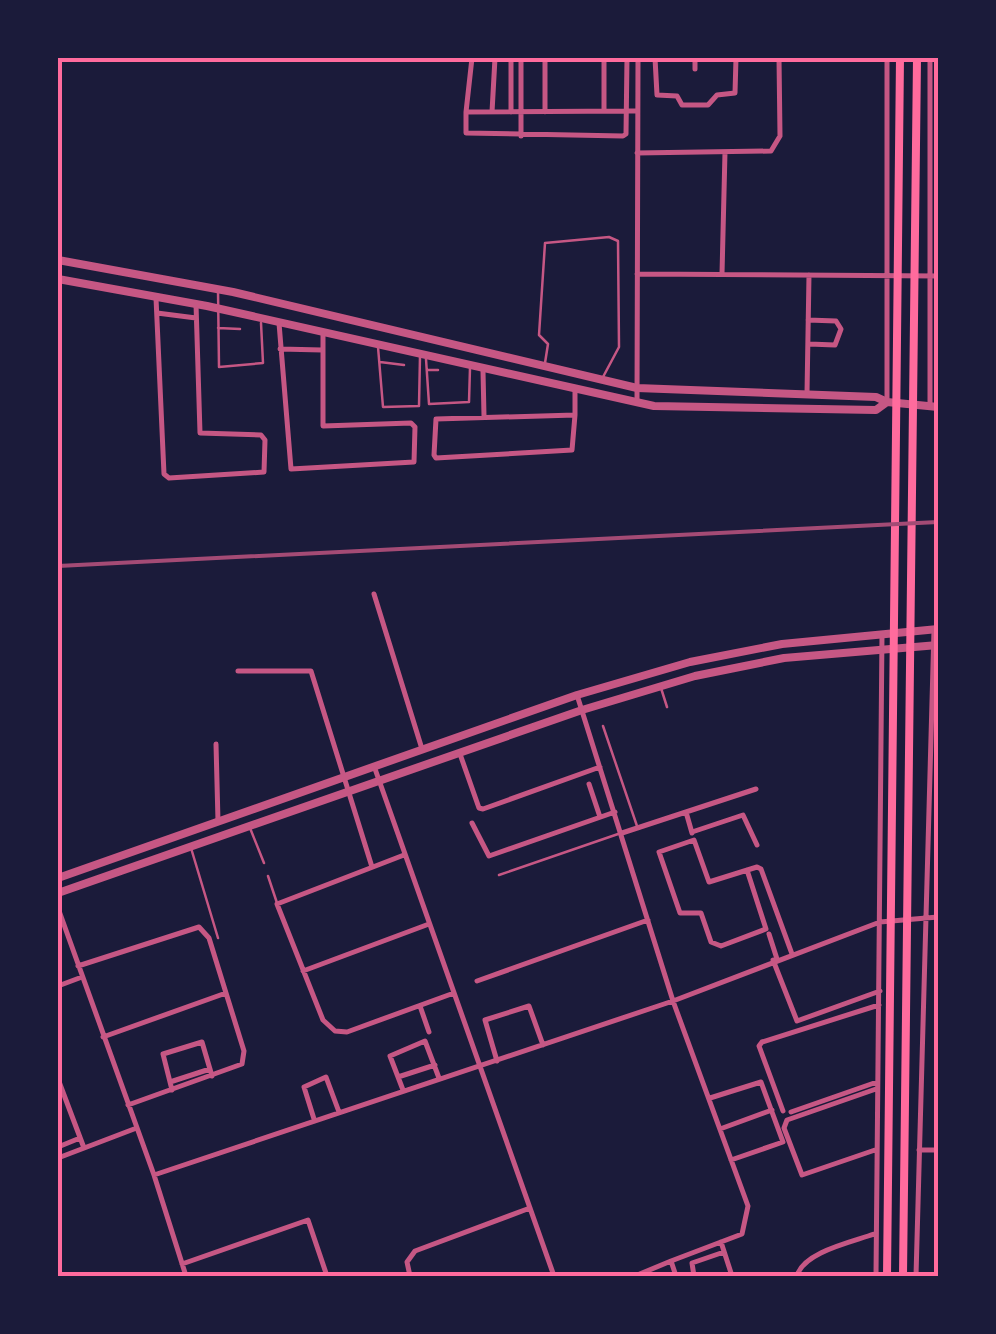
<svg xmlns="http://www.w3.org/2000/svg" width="996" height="1334" viewBox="0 0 996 1334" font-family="Quicksand,sans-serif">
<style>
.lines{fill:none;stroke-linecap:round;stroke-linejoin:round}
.service{stroke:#c65784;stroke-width:2.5}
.minor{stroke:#c65784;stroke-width:5}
.tertiary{stroke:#c65784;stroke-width:8}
.secondary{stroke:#ff6b9d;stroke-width:8}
.rail{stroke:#a44b75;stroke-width:4}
.neatline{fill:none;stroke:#ff6b9d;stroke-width:4}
</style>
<rect width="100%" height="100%" fill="#1b1b3a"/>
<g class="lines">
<path class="service" d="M218,290L219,367L263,363L261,323
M218,328L240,329
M378,347L383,407L419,406L420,356
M426,359L429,404L469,402L470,368
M380,362L404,365
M545,363L548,344L539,335L545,243L609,237L618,241L619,347L603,377
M428,370H438
M661,688L667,707
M603,726L637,826
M250,828L264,863
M191,848L218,938
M499,875L621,833
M268,876L277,903"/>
<path class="minor" d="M521,58V136
M604,58V111
M627,58L626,134L623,136L466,133V112C520,112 574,111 627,111H637
M655,58L657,95L677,96L682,105H708L717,95L735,93L736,58
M930,58V404
M695,69V58
M466,112L472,58
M492,112L495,58
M511,112V58
M545,112V58
M637,153L771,151L780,136L779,58
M637,274L938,276
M722,274L725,152
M156,298L164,474L169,478L264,472L265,440L261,435L200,433L196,304
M157,313L196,318
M808,320L836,321L841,329L835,345L809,344
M279,323L291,469L414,462L415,427L411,423L323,426V333
M280,349L322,350
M483,371L484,416
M575,390V415
M807,393L809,275
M887,402V58
M637,403L638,58
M575,415L572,450L436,458L434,455L436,419Z
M374,594L422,749
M238,671H311L372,867
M577,695L673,1001L748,1206L742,1234L671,1261
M216,744L218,821
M460,754L479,808L483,809L600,767
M374,766L554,1276
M589,784L600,817
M686,812L692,833
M472,823L489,856L615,812
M692,832L743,815L757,845
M622,833L756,789
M404,855L277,904L323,1020L335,1031L347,1032L454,993
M747,870L766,929L721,946L711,942L701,913H680L659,852L694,840L709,882L757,867L761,869L792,954
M58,908L154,1175L186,1276
M769,934L777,959
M773,960L797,1021L880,991
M78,966L199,927L209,938L226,993
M303,971L429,924
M477,981L648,920
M58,986L82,977
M420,1006L429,1032
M103,1037L226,993L244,1051L242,1064L128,1105
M497,1061L485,1020L529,1006L543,1045
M398,1077L435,1065
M58,1079L84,1148
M170,1082L210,1069
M172,1090L163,1054L202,1042L212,1076
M403,1090L390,1056L425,1041L439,1078
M710,1098L761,1082L783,1142L731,1160
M783,1111L759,1046L762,1042L879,1005
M791,1112L877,1082
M314,1119L304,1087L326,1077L339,1112
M720,1129L772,1110
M58,1147L80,1138
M875,1150L802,1175L784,1128L787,1120L876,1089
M919,1150H938
M58,1158L134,1129
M154,1175L673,1001L880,922L938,917
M721,1242L732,1276
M182,1264L308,1220L327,1276
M410,1276L407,1262L415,1251L530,1208
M635,1276L671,1261L676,1276
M694,1276L692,1263L724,1252
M797,1276C803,1252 852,1242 874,1234
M876,1276L882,635
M916,1276L934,630"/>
<path class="tertiary" d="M58,260L233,292L637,388L876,397L887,402L938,407
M58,279L207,306L654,406L876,410L887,402
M58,878L577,695L690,662L782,644L938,629
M58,893L582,710L695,676L784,658L938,645"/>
<path class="secondary" d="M887,1276L900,58
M903,1276L917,58"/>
<path class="rail" d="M58,566L938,522"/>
</g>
<rect width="996" height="1334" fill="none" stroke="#1b1b3a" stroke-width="120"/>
<rect x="60" y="60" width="876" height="1214" class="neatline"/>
</svg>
